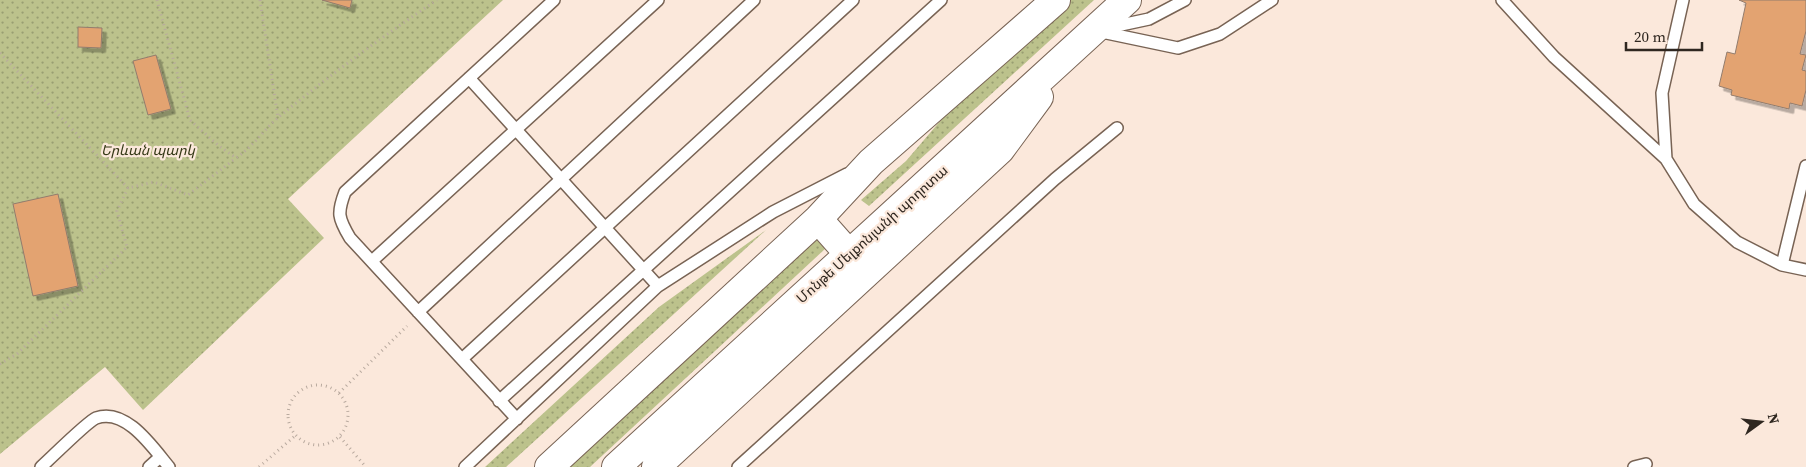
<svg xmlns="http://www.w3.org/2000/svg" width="1806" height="467" viewBox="0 0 1806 467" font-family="'Source Serif 4','Noto Sans Armenian',serif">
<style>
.green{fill:url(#green-dots)}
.building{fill:#e3a371;stroke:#927c6d;filter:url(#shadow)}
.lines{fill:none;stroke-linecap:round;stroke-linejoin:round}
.service-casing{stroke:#786354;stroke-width:14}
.primary-casing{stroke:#786354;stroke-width:30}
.path{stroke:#b9aa9f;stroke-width:3;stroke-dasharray:1 4;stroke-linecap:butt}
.service{stroke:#fff;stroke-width:11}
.primary{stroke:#fff;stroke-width:28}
.labels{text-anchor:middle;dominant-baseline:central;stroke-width:4.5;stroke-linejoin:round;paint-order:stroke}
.park-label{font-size:14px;font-style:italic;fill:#363917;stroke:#fbe8db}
.street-label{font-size:14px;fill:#2f2720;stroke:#fbe8db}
</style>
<defs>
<pattern id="green-dots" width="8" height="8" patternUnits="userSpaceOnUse" patternTransform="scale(1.25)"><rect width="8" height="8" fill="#bcc28c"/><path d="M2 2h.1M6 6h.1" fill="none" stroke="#999e72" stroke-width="1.8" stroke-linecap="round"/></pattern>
<filter id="shadow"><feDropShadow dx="4.5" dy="4.5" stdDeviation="0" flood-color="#0004"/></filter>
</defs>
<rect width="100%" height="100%" fill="#fbe8db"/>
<path class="green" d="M0,0H503L288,199L324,238L143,410L105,367L0,454Z
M1065,0H1094L869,206L861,200L906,161L953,106Z
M766,230L506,467H485L659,307Z
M813,237L826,248L590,467H566Z"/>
<path class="building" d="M322,0H352L350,8Z
M1739,0H1806V31L1800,54L1806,55L1802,70L1806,71V90L1802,106L1790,103L1789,109L1731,95L1732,90L1719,86L1727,52L1735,54L1746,3Z
M78,27L102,28L101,48L78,47Z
M156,55L171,109L148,115L133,61Z
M58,194L78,286L33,296L13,204Z"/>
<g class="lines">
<g class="service-casing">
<path id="service" d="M1502,0L1554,57L1666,159L1694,204L1737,242L1782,265L1806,270
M1107,28L1149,19L1185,0
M1097,31L1178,48L1220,34L1272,0
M469,78L658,286
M1666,159L1662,93L1683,0
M372,261L658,0
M1782,265L1806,166
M418,312L754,0
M462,359L853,0
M499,401L941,0
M517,419L350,238C338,218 337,213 345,192L554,0
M41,467C50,459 88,421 96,418C126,407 153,448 169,467
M149,467L160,457
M465,467L658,286L773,212L847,174
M738,467L1055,179L1117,128
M1634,467L1646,464"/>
</g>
<g class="primary-casing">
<path id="primary" d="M818,219L849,254
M549,467L818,219L871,162L1056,0
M616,467L1127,0
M656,467L1000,150L1039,97"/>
</g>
<path class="path" d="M157,0L190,120L219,146L236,158C256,144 263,130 280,116C330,75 383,36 437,0
M260,0L278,118
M0,53L128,188
M0,364L17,354L127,247L117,211L128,188L154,182L188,195L236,158
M288 415a30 30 0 1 1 60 0a30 30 0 1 1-60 0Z
M339,393L407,326
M340,437L366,467
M259,467L296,435"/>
<use href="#service" class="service"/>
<use href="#primary" class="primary"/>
</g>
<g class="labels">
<g class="park-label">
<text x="148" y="150">Երևան պարկ</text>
</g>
<g class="street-label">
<text transform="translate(872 234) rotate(-42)">Մոնթե Մելքոնյանի պողոտա</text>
</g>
</g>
<g transform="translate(1761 422) rotate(75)" stroke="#fbe8db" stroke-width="4" paint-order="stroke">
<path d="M0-4L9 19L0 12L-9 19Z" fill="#2f2720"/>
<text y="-8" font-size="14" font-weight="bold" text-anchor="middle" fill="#2f2720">N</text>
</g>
<path d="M1626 42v8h76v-8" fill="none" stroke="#2f2720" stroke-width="2.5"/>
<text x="1634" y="42" font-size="15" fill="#2f2720" stroke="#fbe8db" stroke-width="4" paint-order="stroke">20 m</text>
</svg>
